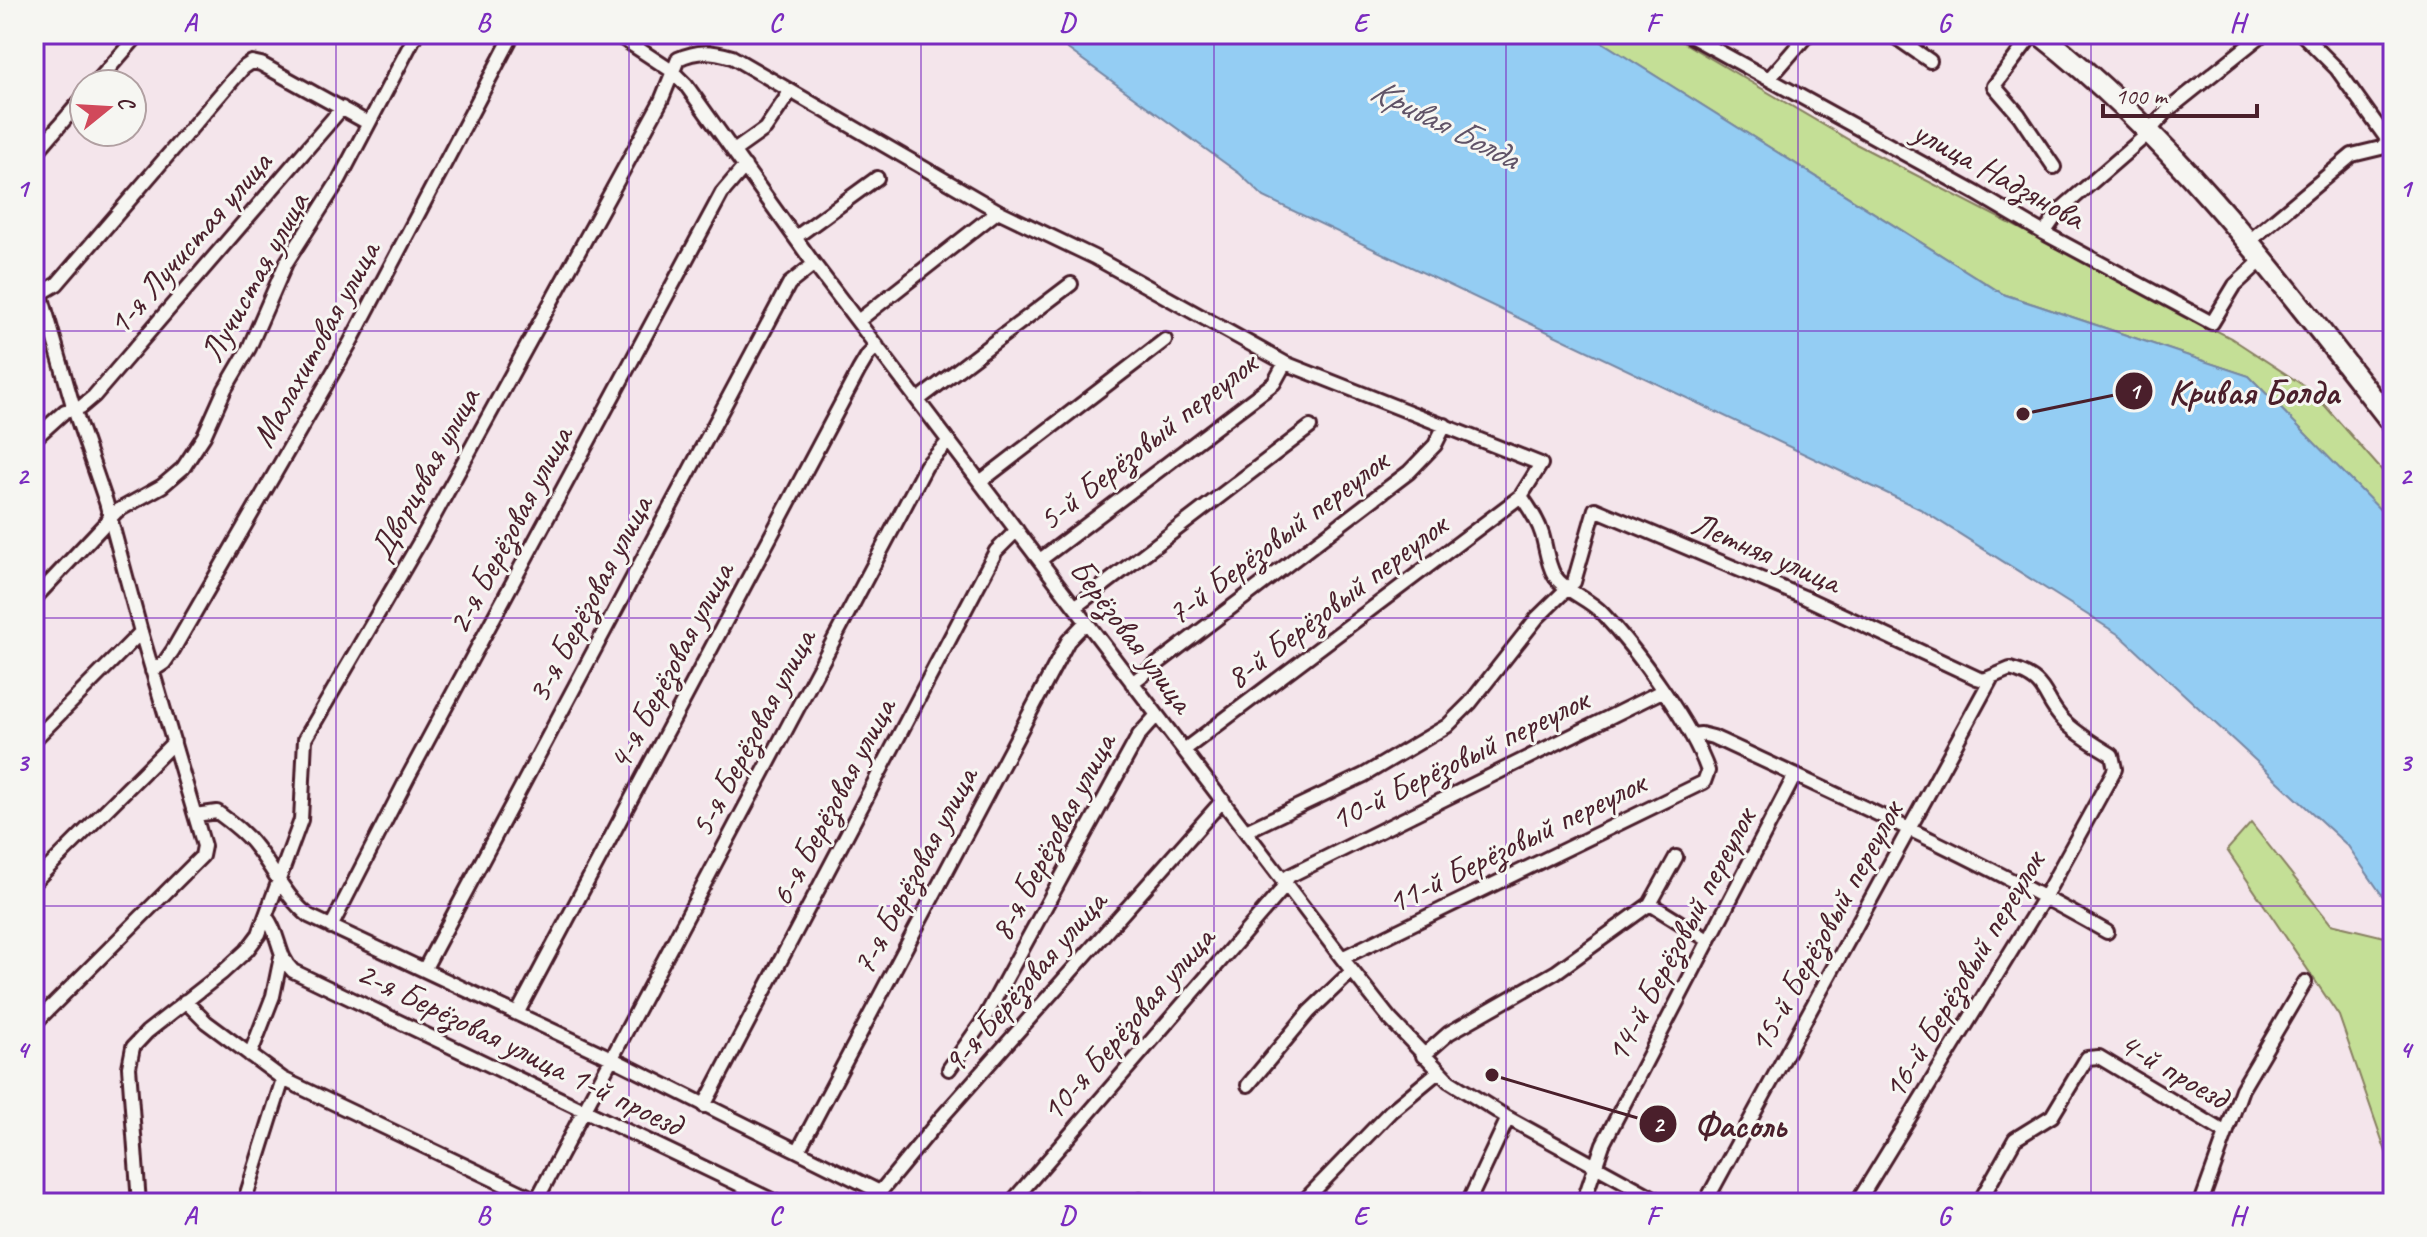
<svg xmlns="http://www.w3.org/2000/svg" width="2427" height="1237" viewBox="0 0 2427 1237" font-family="Caveat,sans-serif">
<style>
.green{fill:#c4df96;stroke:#877f60;stroke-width:2}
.water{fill:#94cdf3;stroke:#7687a3;stroke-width:2}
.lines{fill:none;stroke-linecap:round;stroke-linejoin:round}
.street-casing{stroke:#4a1f2b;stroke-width:18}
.primary-casing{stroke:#4a1f2b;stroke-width:26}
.street{stroke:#f6f6f2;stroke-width:12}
.primary{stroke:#f6f6f2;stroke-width:20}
.grid{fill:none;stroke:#7b2cbf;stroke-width:2;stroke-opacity:0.55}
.labels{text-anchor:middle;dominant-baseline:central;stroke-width:6;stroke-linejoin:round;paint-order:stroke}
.street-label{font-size:34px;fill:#4a1f2b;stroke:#f6f6f2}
.water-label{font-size:36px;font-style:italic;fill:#605367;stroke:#f6f6f2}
.leader{fill:none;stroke:#4a1f2b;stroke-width:3}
.callout-dot{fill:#4a1f2b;stroke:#f6f6f2;stroke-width:3}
.mark-label{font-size:24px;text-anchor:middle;font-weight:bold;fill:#fff}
.callout-label{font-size:36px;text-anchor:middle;font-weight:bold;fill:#4a1f2b;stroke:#f6f6f2;stroke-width:6;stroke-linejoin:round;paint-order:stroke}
.neatline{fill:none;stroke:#7b2cbf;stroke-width:3}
.grid-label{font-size:26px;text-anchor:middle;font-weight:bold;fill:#7b2cbf}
</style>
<rect width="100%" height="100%" fill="#f4e5eb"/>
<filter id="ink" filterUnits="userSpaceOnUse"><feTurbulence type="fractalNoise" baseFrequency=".0125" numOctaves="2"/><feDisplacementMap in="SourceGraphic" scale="16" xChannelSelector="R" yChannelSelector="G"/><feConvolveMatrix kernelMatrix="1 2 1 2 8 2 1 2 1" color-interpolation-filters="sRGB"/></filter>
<g filter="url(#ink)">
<path class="green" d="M1589,34H1669L1856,144L2231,338L2312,391L2393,483V523L2249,376L2003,294Z
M2251,823L2331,924L2385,937L2393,952V1172L2339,1016L2227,850Z"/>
<path class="water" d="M1047,34H1589L2003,294L2249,376L2393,523V911L2348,846L2121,636L1920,509L1264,197L1240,174Z"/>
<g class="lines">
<g class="street-casing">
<path id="street" d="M616,34L672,71L686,85L814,264L1342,958L1390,1019L1449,1081L1508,1118L1663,1203
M1687,34L1976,193L2044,233L2212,323L2235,285L2263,259
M1891,34L1930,61
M2033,34L1994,86L2019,115L2054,167
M2302,34L2337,69L2392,146
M1769,79L1808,34
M95,84L139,34
M734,151L765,129L790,92
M34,155L84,97
M2044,233L2060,210L2143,138L2169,109L2263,34
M796,237L877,178
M2248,242L2352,155L2381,148L2393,135
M34,270L74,409L106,502L141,632L204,846L202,856L34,1024
M35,297L57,284L243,68L252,62L261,64L368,123
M858,321L998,211
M918,400L1071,284
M34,439L65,411L81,407L94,396L342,108
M980,482L1165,340
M1040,560L1257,396L1274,383L1285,363
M34,599L117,511L162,486L183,468L204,436L225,389L249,348L286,263L339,180L416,34
M1075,607L1310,427
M152,671L164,663L173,650L350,343L513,34
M1132,683L1409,472L1435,445L1445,425
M1691,735L1701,734L1713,737C1846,799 1979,859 2107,932
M34,740L141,632
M1184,750L1521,496
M195,815L217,812C230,822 245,832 255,846C273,868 286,898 309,916L611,1058L878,1191
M1246,831L1364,775L1447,726L1470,703L1537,618L1574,582L1595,509L1806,598L1977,678L1984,680L2010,669C2050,680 2041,697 2064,721C2078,735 2096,745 2112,755L2115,769L2045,896L1857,1203
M34,882L174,742
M1650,904L1708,940
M267,918C280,935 277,956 293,971L778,1203
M331,927L408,777L722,193L745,166
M424,970L789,284L814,264
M185,1001L206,1022L283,1079L541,1202
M517,1014L859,370L868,355L877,346
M250,1055L273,996L281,957
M1423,1056L1449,1033L1556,972L1650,904L1676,857
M949,1069L983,1021L1139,735L1157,715
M1248,1085L1309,1012L1352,971
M704,1106L996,551L1017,530
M798,1151L1068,641L1086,622
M1140,1200L1146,1203
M139,1203L129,1067L133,1047L147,1032L222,973L247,950L259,934L301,820L305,739L422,538L661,101L678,59C698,50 711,51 732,57L998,211L1094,257L1285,363L1541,464L1521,496C1529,508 1538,520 1542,534C1546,547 1547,562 1554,575C1565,592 1588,598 1602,613C1636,649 1692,725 1708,771L1704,782L1342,958
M244,1203L283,1079
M535,1203L926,466L949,441
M871,1203L941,1118L1223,800
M1011,1203L1280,892L1289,876L1662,691
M1302,1203L1391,1111L1438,1072
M1468,1203L1508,1118
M1583,1203L1603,1144L1795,775
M1705,1203L1992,677
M1979,1203L2015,1139L2052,1116L2087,1058L2099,1057L2226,1133
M2201,1203L2242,1089L2305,982"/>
</g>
<g class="primary-casing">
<path id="primary" d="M2040,34C2178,142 2285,286 2393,424"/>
</g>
<use href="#street" class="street"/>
<use href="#primary" class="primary"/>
</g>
</g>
<path class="grid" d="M336,34V1203M629,34V1203M921,34V1203M1214,34V1203M1506,34V1203M1798,34V1203M2091,34V1203M34,331H2393M34,618H2393M34,906H2393"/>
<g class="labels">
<g class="street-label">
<text transform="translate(1999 174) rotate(29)">улица Надзянова</text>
<text transform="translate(189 243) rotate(-49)">1-я Лучистая улица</text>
<text transform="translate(254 277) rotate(-61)">Лучистая улица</text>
<text transform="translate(315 344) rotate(-61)">Малахитовая улица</text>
<text transform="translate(1147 441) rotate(-38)">5-й Берёзовый переулок</text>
<text transform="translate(424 474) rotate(-61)">Дворцовая улица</text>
<text transform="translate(509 530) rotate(-62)">2-я Берёзовая улица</text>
<text transform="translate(1277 537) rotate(-37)">7-й Берёзовый переулок</text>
<text transform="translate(1766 552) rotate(23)">Летняя улица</text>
<text transform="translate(589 599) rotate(-62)">3-я Берёзовая улица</text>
<text transform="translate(1336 601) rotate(-37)">8-й Берёзовый переулок</text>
<text transform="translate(1132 635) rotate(53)">Берёзовая улица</text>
<text transform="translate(670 666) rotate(-62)">4-я Берёзовая улица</text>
<text transform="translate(752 733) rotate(-62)">5-я Берёзовая улица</text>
<text transform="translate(1459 759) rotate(-26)">10-й Берёзовый переулок</text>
<text transform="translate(832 802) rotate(-62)">6-я Берёзовая улица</text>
<text transform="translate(1052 837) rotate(-62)">8-я Берёзовая улица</text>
<text transform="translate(1516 842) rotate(-26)">11-й Берёзовый переулок</text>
<text transform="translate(914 871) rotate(-62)">7-я Берёзовая улица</text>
<text transform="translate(1825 927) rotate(-61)">15-й Берёзовый переулок</text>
<text transform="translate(1680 935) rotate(-62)">14-й Берёзовый переулок</text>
<text transform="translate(1963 975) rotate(-59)">16-й Берёзовый переулок</text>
<text transform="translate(1024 982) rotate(-49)">9-я Берёзовая улица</text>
<text transform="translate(1127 1024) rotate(-49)">10-я Берёзовая улица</text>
<text transform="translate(520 1048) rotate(26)">2-я Берёзовая улица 1-й проезд</text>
<text transform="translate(2174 1070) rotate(30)">4-й проезд</text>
</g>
<g class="water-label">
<text transform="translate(1445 123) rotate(27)">Кривая Болда</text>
</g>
</g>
<path class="leader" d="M2023 414L2134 391M1492 1075L1658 1124"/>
<g class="callout-dot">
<circle cx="2023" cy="414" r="8"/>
<circle cx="1492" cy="1075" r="8"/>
<circle cx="2134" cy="391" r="20"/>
<circle cx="1658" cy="1124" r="20"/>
</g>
<g class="mark-label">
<text x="2134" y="399">1</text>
<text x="1658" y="1132">2</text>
</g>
<g class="callout-label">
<text x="2254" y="404">Кривая Болда</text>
<text x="1740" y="1137">Фасоль</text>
</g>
<rect width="2427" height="1237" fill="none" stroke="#f6f6f2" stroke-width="88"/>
<g transform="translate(108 108) rotate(72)"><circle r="38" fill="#f6f6f2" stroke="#b1a0a2" stroke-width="2"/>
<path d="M0-6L14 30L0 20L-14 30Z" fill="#d1495b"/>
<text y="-12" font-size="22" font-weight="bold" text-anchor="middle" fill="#4a1f2b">С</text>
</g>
<path d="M2103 104v12h154v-12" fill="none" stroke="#4a1f2b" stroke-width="4"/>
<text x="2115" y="104" font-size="24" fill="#4a1f2b" stroke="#f6f6f2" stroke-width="6" paint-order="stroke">100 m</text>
<rect x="44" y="44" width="2339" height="1149" class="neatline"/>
<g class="grid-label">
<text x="190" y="31">A</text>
<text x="483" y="31">B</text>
<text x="775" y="31">C</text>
<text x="1067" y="31">D</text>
<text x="1360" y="31">E</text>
<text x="1652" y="31">F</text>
<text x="1944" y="31">G</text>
<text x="2237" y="31">H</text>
<text x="22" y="197">1</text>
<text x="2405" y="197">1</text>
<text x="22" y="484">2</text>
<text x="2405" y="484">2</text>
<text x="22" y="771">3</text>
<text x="2405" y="771">3</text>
<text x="22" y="1058">4</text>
<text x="2405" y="1058">4</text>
<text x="190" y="1224">A</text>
<text x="483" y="1224">B</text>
<text x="775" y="1224">C</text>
<text x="1067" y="1224">D</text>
<text x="1360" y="1224">E</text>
<text x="1652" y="1224">F</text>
<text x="1944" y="1224">G</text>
<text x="2237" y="1224">H</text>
</g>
</svg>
